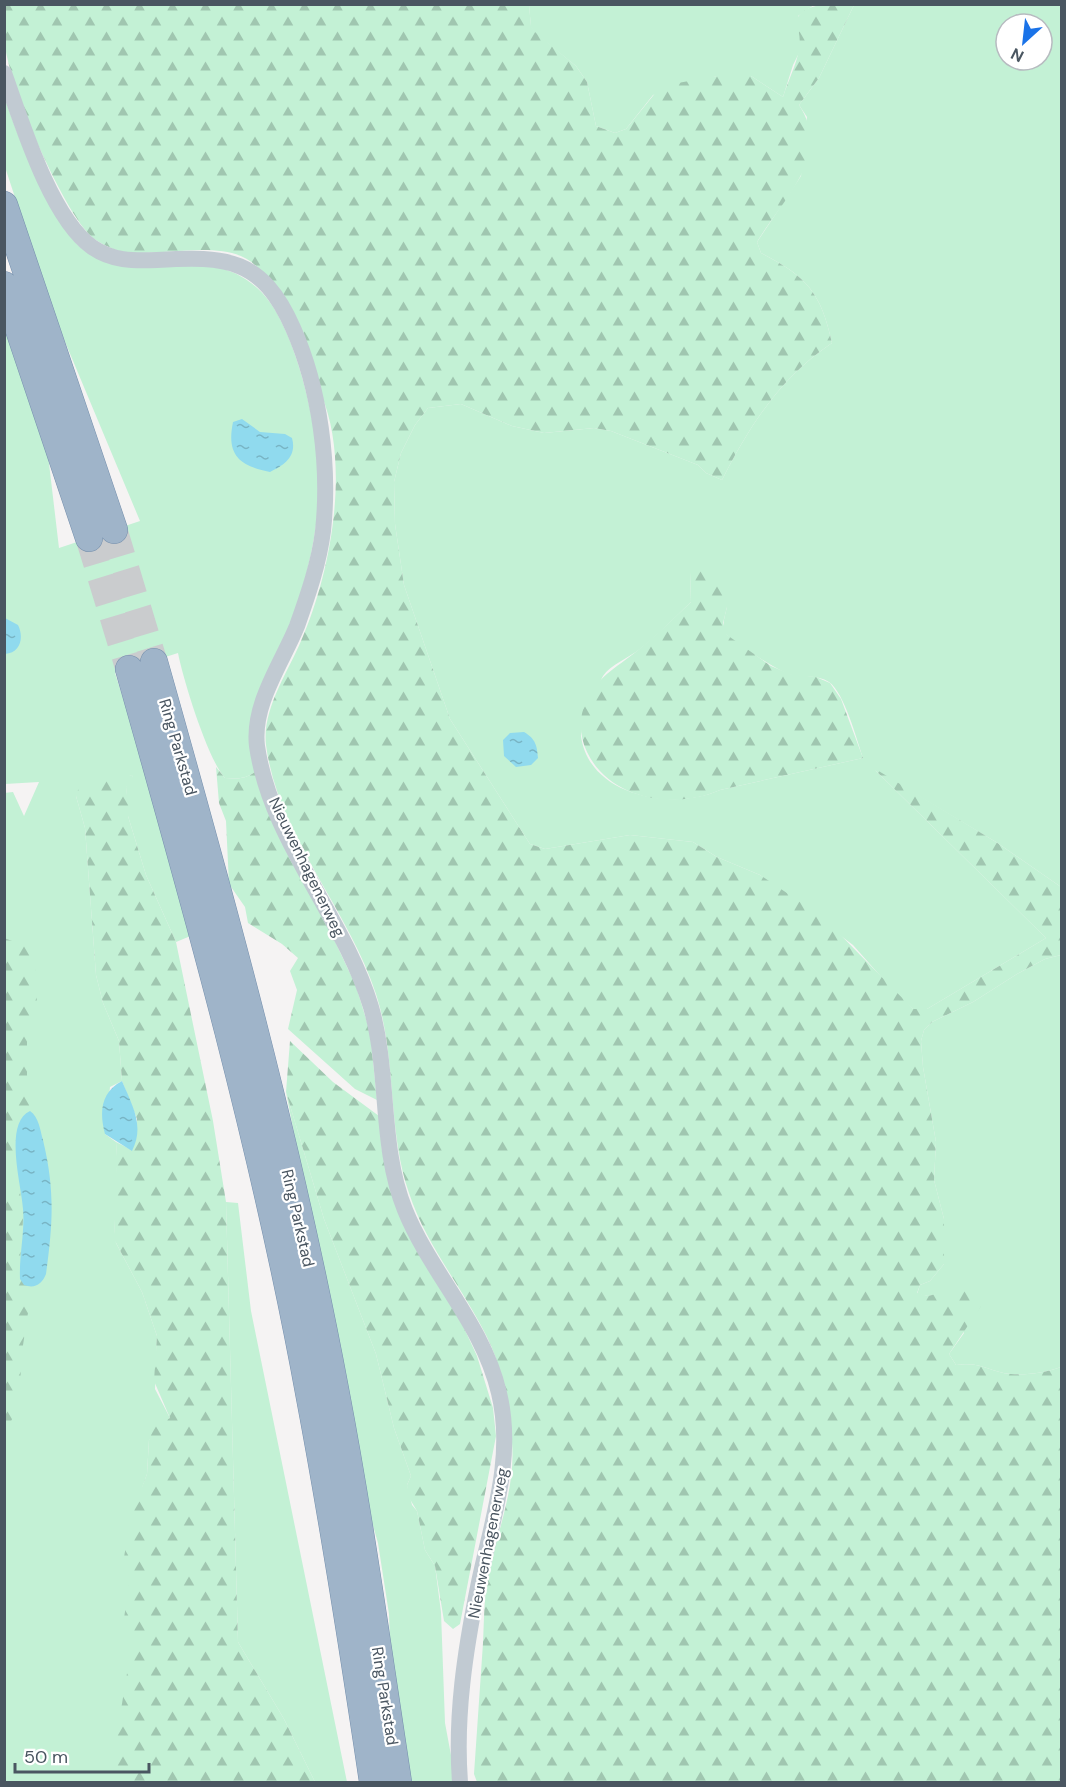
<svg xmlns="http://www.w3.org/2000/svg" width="1066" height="1787" viewBox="0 0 1066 1787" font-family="'DM Sans',sans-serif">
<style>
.grass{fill:#c3f1d5;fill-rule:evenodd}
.forest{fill:url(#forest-firs)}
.water{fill:url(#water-ripples)}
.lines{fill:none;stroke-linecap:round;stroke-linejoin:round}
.trunk-tunnel{stroke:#caccce;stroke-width:27;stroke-dasharray:27 14;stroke-linecap:butt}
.trunk-casing{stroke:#7690ad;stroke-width:28}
.minor{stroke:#c1cad2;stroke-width:16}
.trunk{stroke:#9fb4c9;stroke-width:27}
.labels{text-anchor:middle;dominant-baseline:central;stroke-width:4.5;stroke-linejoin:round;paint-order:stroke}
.street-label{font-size:16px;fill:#4a5661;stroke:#fff}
</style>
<defs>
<pattern id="forest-firs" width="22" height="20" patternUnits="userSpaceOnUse" patternTransform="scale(1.5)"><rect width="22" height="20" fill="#c3f1d5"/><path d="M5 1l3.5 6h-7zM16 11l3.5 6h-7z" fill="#a0c6b0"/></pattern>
<pattern id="water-ripples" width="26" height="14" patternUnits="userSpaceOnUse" patternTransform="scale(1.5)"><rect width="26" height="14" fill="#90daee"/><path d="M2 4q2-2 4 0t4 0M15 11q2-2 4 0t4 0" fill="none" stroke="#78b4c4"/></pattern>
</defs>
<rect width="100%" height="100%" fill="#f5f3f3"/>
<path class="grass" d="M529,5H814L798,16L802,47L793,65L783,97L751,76H717L653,95L626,129L615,133L596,126L587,82L576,66L535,33L531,27Z
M854,5H1061V887L996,842L875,770L1046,938L927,1009H913L899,997L853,945L760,875L717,857L693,842L630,835L545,849L530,844L450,719L404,585L395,524L394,482L401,453L415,425L428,408L461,404L512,426L544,433L594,428L611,431L698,465L706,473L722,480C750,425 780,378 832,343C821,292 806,276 761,253L757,242L801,176L807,117L799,105L819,78ZM1006,24H1042V60H1006ZM690,572L727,607C725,616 721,625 726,634C731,641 778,670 788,674C801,678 817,674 829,682C844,692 857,740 863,758L720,790C674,811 589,797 581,736C580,727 598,685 603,676C610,665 630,657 640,649C658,635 674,618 691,602Z
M4,96C19,141 36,180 60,219C67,231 74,244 85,251C134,280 163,260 213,267C236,270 255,283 269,301C300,343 321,441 319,492C317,539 305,585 289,629C282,648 269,666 263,686C256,708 257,748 255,772C245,779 237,779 225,778C208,760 183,679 178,653L115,673L164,827L193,935L176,942L146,875L128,816L126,787L133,780L132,775L76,796L85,828L96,975L103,1003L119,1041L122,1081L110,1087L105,1134L116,1142C116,1150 118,1158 117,1166C117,1192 112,1216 116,1243L142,1292L157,1336L155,1389L170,1418L149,1440L147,1474L142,1488L161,1782H5L4,793L13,792L24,816L39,782L5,784V314L46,438L59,548L140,521L53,313L5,167Z
M1061,955V1367C1044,1373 1029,1375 1011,1374C989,1372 982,1361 956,1365L949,1354L964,1333L939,1294L928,1296L917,1294L920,1285L930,1281L944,1264V1219L934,1180L936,1142L923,1067L921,1041L924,1030L932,1022L973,1002L1017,974L1045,959Z
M286,1092L324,1219L376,1354L394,1428L411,1476L407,1485L412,1505L417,1511L425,1550L435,1566L441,1612L445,1723L456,1782H409L391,1672L389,1614L378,1543L364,1494Z
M226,1202L238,1203L251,1311L347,1782H315L284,1719L238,1642Z"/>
<path class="forest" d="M4,5H529L531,26L535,32L576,66L587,82L596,126L615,133L626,129L661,86L717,76H751L783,97C791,71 808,46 795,22C805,0 833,5 854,5L819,78L799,105C833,156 782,200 757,242L761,253C806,276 821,292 832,343C780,378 750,425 722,480L706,473L698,465L611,431L594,428L544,433L512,426L461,404L428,408L415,425L401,453L394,482L395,524L404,585L450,719L530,844L545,849L630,835L693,842L717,857L760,875L824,918L913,1009H927L1046,938L872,767L996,842L1061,887V955L1045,959L1017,974L973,1002L932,1022L924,1030L921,1041L923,1067L936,1142L934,1180L944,1219V1264L930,1281L920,1285L917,1293L928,1296L952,1290L978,1291L983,1303L949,1354L956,1365C982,1361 989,1372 1011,1374C1029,1375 1044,1373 1061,1367V1782H477L474,1774C477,1730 480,1687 483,1643C484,1623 484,1602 487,1582C495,1537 516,1490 512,1443C508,1407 503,1368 486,1335C462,1287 426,1245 409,1193C387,1129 397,1058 376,994C348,908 278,836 266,745C262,709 288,672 301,641C331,573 351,464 321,394C307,363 290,333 275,303C270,293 265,275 257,267C227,235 156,260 119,251C110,248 99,243 92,237C62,210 9,85 5,45C3,32 5,18 4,5Z
M697,551L726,588L727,607L723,623L727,635L771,666L790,674L816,677L830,683L841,699L863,758L720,790C675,810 610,800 587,752C578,733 579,713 589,695C603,672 624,663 643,646C660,632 675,617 691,602L690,572Z
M216,767L225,778C237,779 245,779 255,772L356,986L370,1032L377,1100L355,1089L288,1029L297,990L290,971L298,958L282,944L248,923L245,907L229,884L226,821L219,803Z
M132,775L136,785L126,787L128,803L133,807L128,816L146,875L176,942L213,1121L226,1202L238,1642L284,1719L315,1782H118L117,1778V1734L131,1649L124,1618L129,1587L124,1557L132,1513L147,1474L149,1440L154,1427L170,1418L154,1381L157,1336L142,1292L115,1241L113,1197L117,1165L116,1142L132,1150L137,1119L122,1081L119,1041L103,1003L96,975L85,828L76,796L79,787Z
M4,938L34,949L37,1004L27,1034V1075L30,1111C14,1119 13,1151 17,1166L5,1165Z
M290,1041L333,1082L379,1116L382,1151L477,1356L493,1408L496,1436L460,1624L453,1629L444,1621L435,1566L425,1550L417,1511L408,1496L407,1485L411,1476L394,1428L376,1354L324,1219L286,1092Z
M19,1181L23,1220L19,1275L28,1286L32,1287L21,1358L20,1401L5,1435V1191Z"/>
<path class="water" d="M242,419L260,432L285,434L292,438C297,456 285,465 270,472C240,466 226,456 233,422Z
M5,618L18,625C24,637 21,653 5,654Z
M524,732C536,739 537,746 538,758L531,765L516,767L504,756L503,740L510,733Z
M122,1081C132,1105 145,1126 132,1151L105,1134C99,1112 101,1092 122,1081Z
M30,1111C39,1117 40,1130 43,1140C55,1190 53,1223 46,1274C42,1284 35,1289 24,1285L20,1279C19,1255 25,1232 23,1209C22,1187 3,1123 30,1111Z"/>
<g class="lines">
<path class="trunk-tunnel" d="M114,530L154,662
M89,538L129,669"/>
<g class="trunk-casing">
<path id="trunk" d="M4,205L114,530
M4,285L89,538
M154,662C222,902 289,1144 335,1389C360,1520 378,1651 398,1782
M129,669C197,909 265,1151 310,1398C334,1525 354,1654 373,1782"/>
</g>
<path class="minor" d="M4,73C21,120 50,217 92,247C112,261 133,261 157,260C227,256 262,258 293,328C320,389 330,465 323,531C319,563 308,595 297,626C282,663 252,704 257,746C270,839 344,917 371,1007C390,1073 379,1146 405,1210C431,1274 483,1324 499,1393C515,1459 491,1523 478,1587C465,1651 455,1717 460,1782"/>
<use href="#trunk" class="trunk"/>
</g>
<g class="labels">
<g class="street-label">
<text transform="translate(178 747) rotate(74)">Ring Parkstad</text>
<text transform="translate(307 867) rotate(64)">Nieuwenhagenerweg</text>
<text transform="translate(298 1218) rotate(77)">Ring Parkstad</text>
<text transform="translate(488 1543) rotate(-79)">Nieuwenhagenerweg</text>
<text transform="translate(385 1696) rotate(81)">Ring Parkstad</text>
</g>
</g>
<rect width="1066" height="1787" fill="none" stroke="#4a5661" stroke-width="12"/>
<g transform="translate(1024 42) rotate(207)"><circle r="28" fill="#ffffff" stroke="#b7bbc0" stroke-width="1.5"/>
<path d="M0-4.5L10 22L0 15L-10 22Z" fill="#1a73e8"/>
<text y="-9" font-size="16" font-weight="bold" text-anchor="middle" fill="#4a5661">N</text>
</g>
<path d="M15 1763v9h134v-9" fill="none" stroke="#4a5661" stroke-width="3"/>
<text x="24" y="1763" font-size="18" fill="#4a5661" stroke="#ffffff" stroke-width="4.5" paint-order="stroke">50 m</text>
</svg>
